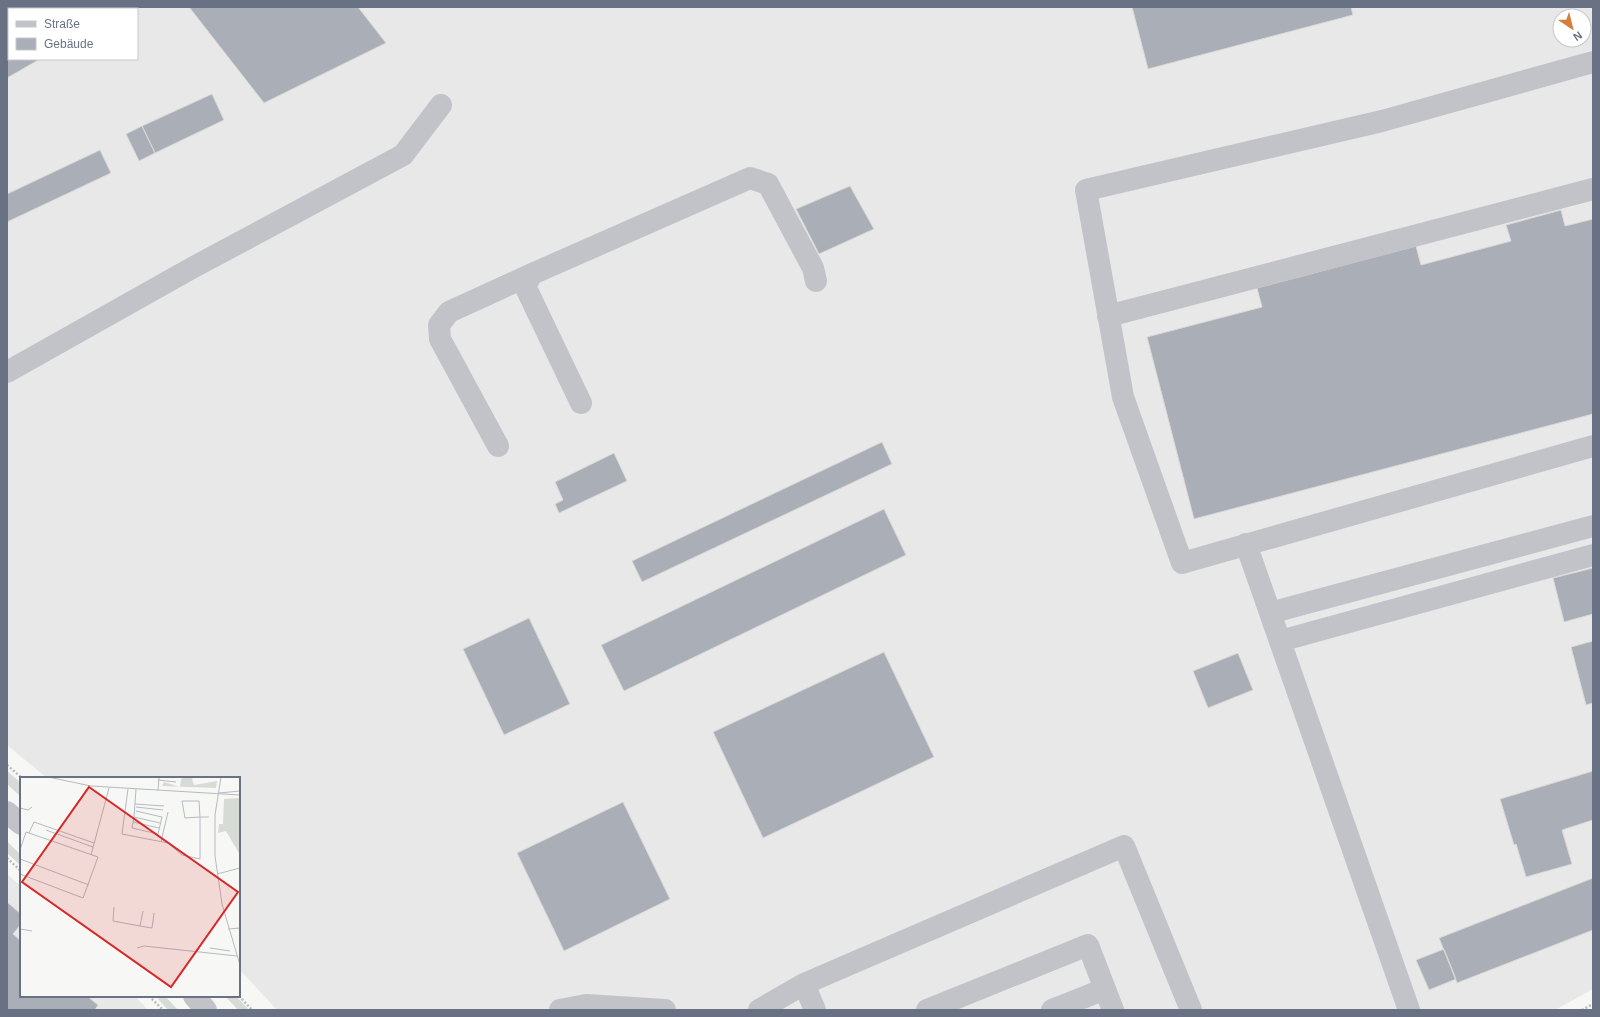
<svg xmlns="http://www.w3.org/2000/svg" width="1600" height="1017" viewBox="0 0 1600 1017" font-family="Helvetica,sans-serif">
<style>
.built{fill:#e8e8e8;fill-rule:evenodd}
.green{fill:#d6dcd5}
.building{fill:#aaaeb6;stroke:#d9d9d8}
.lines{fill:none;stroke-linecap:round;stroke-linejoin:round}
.path{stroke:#b9bbbe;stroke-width:2.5;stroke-dasharray:2 2;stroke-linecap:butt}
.minor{stroke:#c1c3c8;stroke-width:22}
.inset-road{fill:none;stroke:#b6bac1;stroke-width:1}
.view{fill:#d62828;fill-opacity:0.15;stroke:#d62828;stroke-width:2}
.inset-edge{fill:none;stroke:#697284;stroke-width:2}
</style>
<rect width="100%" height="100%" fill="#f7f8f5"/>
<path class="built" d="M7,7H1593V989L1555,1010H277L239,969V778H47L7,745ZM9,9H137V59H9ZM1560,16H1584V40H1560Z
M7,874L21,886V996H135L148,1010H7Z"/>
<path class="green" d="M7,771L21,783V797L7,784Z
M7,841L21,855V866L7,853Z
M161,996H165L178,1010H168L158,999Z
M225,996H236L249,1010H238Z"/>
<path class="building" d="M7,7H44L45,9H9V59H40L7,78Z
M189,7H358L386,43L264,103Z
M1132,7H1351L1353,15L1148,69Z
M212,94L224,120L155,153L142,126Z
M142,126L155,153L139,161L126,134Z
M100,150L111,173L7,222V194Z
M850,186L874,229L819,254L796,209Z
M1561,210L1565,226L1593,219V414L1194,519L1147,337L1262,307L1257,288L1416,246L1421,265L1511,241L1506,225Z
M882,442L892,464L642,582L632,561Z
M614,453L627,481L559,513L555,504L563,500L555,482Z
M884,509L906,555L624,691L601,645Z
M1593,568V614L1564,622L1553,578Z
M529,618L570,704L504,735L463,649Z
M1593,641V703L1586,705L1571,647Z
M884,652L934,757L763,838L713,732Z
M1238,653L1253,690L1208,708L1193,671Z
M1593,771V820L1562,830L1572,864L1526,877L1516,844L1514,845L1500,799Z
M623,802L670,899L564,951L517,853Z
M1593,878V930L1457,983L1439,938Z
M7,902L21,914V924L13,934L21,941V996H87L98,1005L95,1010H7Z
M1444,949L1456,979L1429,990L1416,960Z"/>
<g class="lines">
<path class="path" d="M7,765L22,778
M7,858L21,871
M149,996L163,1010
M239,996L252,1010
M1582,1010L1593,1004"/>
<path class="minor" d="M1593,62L1382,121L1086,190L1123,397L1182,563L1593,446
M1108,316L1593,189
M7,372L192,268L403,155L441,105
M581,403L525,286L532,274L750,178L768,184L813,268L816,281
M498,446L440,339L439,325L449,312L532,274
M1246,544L1409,1010
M1270,613L1593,526
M1280,641L1593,555
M7,812L21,824
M804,984L815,1010
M194,996L206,1010
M560,1010L586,1005L665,1010
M759,1010L804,984L1124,846L1191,1010
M927,1010L1088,945L1113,1010
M1052,1010L1105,989"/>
</g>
<g transform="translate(20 777)">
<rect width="220" height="220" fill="#f7f8f5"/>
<path d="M164,0H174L172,2L174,8L197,4L196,11L142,9L144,5L160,10L161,2ZM220,21V78L206,54L198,56L199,47H203L204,22Z" fill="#d6dcd5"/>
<path class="inset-road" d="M28,0L71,9L220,18M201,0L195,38V79L202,127L220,188M138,3L156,5M108,12L102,57L148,66L162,78L180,82V40L179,24H162L165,41L180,40H189M116,12L114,40L140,46M138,14L139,0M199,16L220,14M115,27L144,29M116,30L143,33M0,31L8,33L12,30M114,40L112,51L138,57L142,40L116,34M113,45L139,51M26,53L73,70M9,56L14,45L74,66M141,65L148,35M0,73L6,55L78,80L63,121L0,97M71,78L89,11M0,82L69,108M197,97L220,91M94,130L93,144L120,149L123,134M120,149L132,151L134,136M0,152L12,154M208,152L220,151M117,171L124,169L217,179M190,171L210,174"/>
<path class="view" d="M69,10L218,115L151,210L2,105Z"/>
<rect width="220" height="220" class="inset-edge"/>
</g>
<rect width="1600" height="1017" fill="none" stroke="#697284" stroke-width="16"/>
<rect x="8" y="8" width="130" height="52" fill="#ffffff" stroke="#c3c7ce"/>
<rect x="16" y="21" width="20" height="6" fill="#c1c3c8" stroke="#c3c7ce"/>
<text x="44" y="28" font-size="12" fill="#697284">Straße</text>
<rect x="16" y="38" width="20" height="12" fill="#aaaeb6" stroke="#c3c7ce"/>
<text x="44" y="48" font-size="12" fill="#697284">Gebäude</text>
<g transform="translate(1572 28) rotate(145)"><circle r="19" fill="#ffffff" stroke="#c3c7ce"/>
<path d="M0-3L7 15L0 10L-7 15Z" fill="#d47e39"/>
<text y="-6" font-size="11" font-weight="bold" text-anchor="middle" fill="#697284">N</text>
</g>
</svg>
